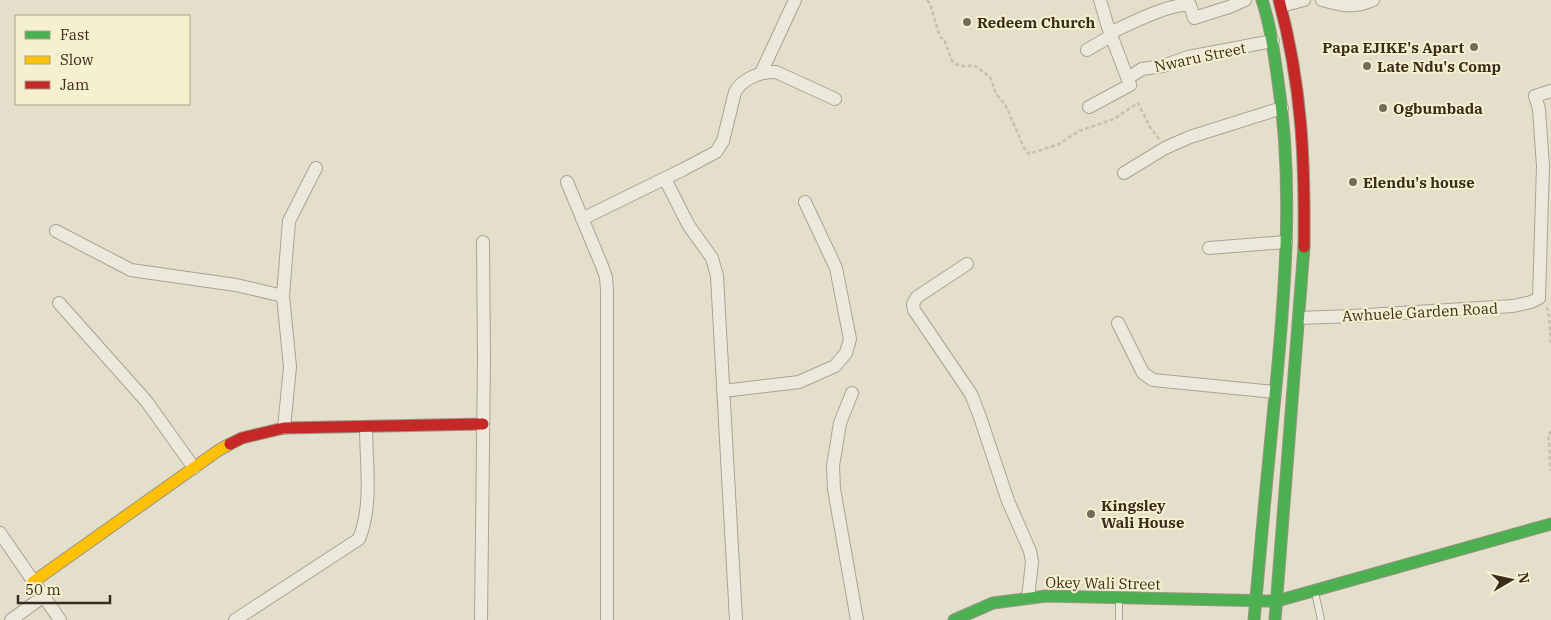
<svg xmlns="http://www.w3.org/2000/svg" width="1551" height="620" viewBox="0 0 1551 620" font-family="'IBM Plex Serif',serif">
<style>
.lines{fill:none;stroke-linecap:round;stroke-linejoin:round}
.lane-casing{stroke:#a9a394;stroke-width:8}
.street-casing{stroke:#a9a394;stroke-width:14}
.fast-casing{stroke:#989384;stroke-width:13}
.slow-casing{stroke:#989384;stroke-width:13}
.jam-casing{stroke:#989384;stroke-width:13}
.path{stroke:#c5c0b3;stroke-width:2.5;stroke-dasharray:4 2.5;stroke-linecap:butt}
.lane{stroke:#ece9dc;stroke-width:6}
.street{stroke:#ece9dc;stroke-width:12}
.fast{stroke:#4caf50;stroke-width:11}
.slow{stroke:#ffc107;stroke-width:11}
.jam{stroke:#c62828;stroke-width:11}
.poi-dot{fill:#746b59;stroke:#f7f0cf;stroke-width:2}
.labels{text-anchor:middle;dominant-baseline:central;stroke-width:4;stroke-linejoin:round;paint-order:stroke}
.poi-label{font-size:15px;font-weight:bold;fill:#382c1c;stroke:#f7f0cf;text-anchor:start}
.street-label{font-size:15px;fill:#382c1c;stroke:#f7f0cf}
</style>
<rect width="100%" height="100%" fill="#e4dfca"/>
<g class="lines">
<g class="lane-casing">
<path id="lane" d="M1315,592L1321,620
M1119,599V620"/>
</g>
<g class="street-casing">
<path id="street" d="M1322,0C1343,5 1352,9 1373,0
M1281,6L1304,0
M1110,33C1129,24 1170,3 1190,5L1194,18L1229,7L1245,0
M1087,50L1111,36
M761,73L795,0
M1128,78L1142,69L1163,66L1188,57L1273,41
M1089,107L1130,85L1108,27L1100,0
M1124,173L1165,148L1190,137L1282,108
M665,179L689,226L712,258L717,276L736,620
M567,182L602,266L606,277L607,290V620
M582,219L684,169L716,152L723,141L735,92C742,79 761,71 776,72L835,99
M56,231L131,270L236,285L283,296
M1209,248L1286,242
M967,264L917,297L913,304L914,310L971,394L980,417L1008,501L1030,551L1032,562L1028,598
M59,303L147,402L194,468
M1299,318L1351,316L1513,306L1531,302L1539,298L1543,166L1539,109L1535,96L1551,91
M1118,323L1143,373L1153,380L1275,392
M723,391L799,382L835,366L846,353L850,339L836,268L805,202
M852,393L840,423L833,466L834,489L857,620
M284,428L290,367L283,296L289,221L316,168
M0,533L60,620
M11,620L44,596
M235,620L359,539C373,505 366,463 366,427
M481,620L484,359L483,242"/>
</g>
<g class="fast-casing">
<path id="fast" d="M954,620L993,603L1046,596L1277,601L1551,524
M1254,620C1261,538 1269,457 1277,375C1286,278 1293,179 1278,81C1274,54 1271,27 1262,0
M1275,620L1304,247"/>
</g>
<g class="slow-casing">
<path id="slow" d="M33,582L219,450L230,444"/>
</g>
<g class="jam-casing">
<path id="jam" d="M1279,0C1302,85 1305,160 1304,247
M230,444L242,438L284,428L483,424"/>
</g>
<path class="path" d="M927,0L930,4L940,37L944,39L952,61C958,67 967,67 974,65L990,77L996,94L1005,104L1024,148L1029,154L1059,144L1079,131L1114,119L1138,103L1150,127L1159,139
M1547,307L1549,317L1551,345
M1551,431L1548,435C1550,447 1549,459 1551,471"/>
<use href="#lane" class="lane"/>
<use href="#street" class="street"/>
<use href="#fast" class="fast"/>
<use href="#slow" class="slow"/>
<use href="#jam" class="jam"/>
</g>
<g class="poi-dot">
<circle cx="967" cy="22" r="5"/>
<circle cx="1474" cy="47" r="5"/>
<circle cx="1367" cy="66" r="5"/>
<circle cx="1383" cy="108" r="5"/>
<circle cx="1353" cy="182" r="5"/>
<circle cx="1091" cy="514" r="5"/>
</g>
<g class="labels">
<g class="poi-label">
<text x="977" y="22">Redeem Church</text>
<text x="1464" y="47" text-anchor="end">Papa EJIKE's Apart</text>
<text x="1377" y="66">Late Ndu's Comp</text>
<text x="1393" y="108">Ogbumbada</text>
<text x="1363" y="182">Elendu's house</text>
<text x="1101" y="505">Kingsley<tspan x="1101" dy="17">Wali House</tspan></text>
</g>
<g class="street-label">
<text transform="translate(1200 57) rotate(-12)">Nwaru Street</text>
<text transform="translate(1420 312) rotate(-3)">Awhuele Garden Road</text>
<text transform="translate(1103 583) rotate(1)">Okey Wali Street</text>
</g>
</g>
<rect x="15" y="15" width="175" height="90" fill="#f7f0cf" stroke="#aba287"/>
<rect x="25" y="31" width="25" height="8" fill="#4caf50" stroke="#aba287"/>
<text x="60" y="40" font-size="15" fill="#382c1c">Fast</text>
<rect x="25" y="56" width="25" height="8" fill="#ffc107" stroke="#aba287"/>
<text x="60" y="65" font-size="15" fill="#382c1c">Slow</text>
<rect x="25" y="81" width="25" height="8" fill="#c62828" stroke="#aba287"/>
<text x="60" y="90" font-size="15" fill="#382c1c">Jam</text>
<g transform="translate(1511 580) rotate(81)" stroke="#f7f0cf" stroke-width="4" paint-order="stroke">
<path d="M0-4L9 19L0 12L-9 19Z" fill="#382c1c"/>
<text y="-8" font-size="14" font-weight="bold" text-anchor="middle" fill="#382c1c">N</text>
</g>
<path d="M18 595v8h92v-8" fill="none" stroke="#382c1c" stroke-width="2.5"/>
<text x="25" y="595" font-size="15" fill="#382c1c" stroke="#f7f0cf" stroke-width="4" paint-order="stroke">50 m</text>
</svg>
